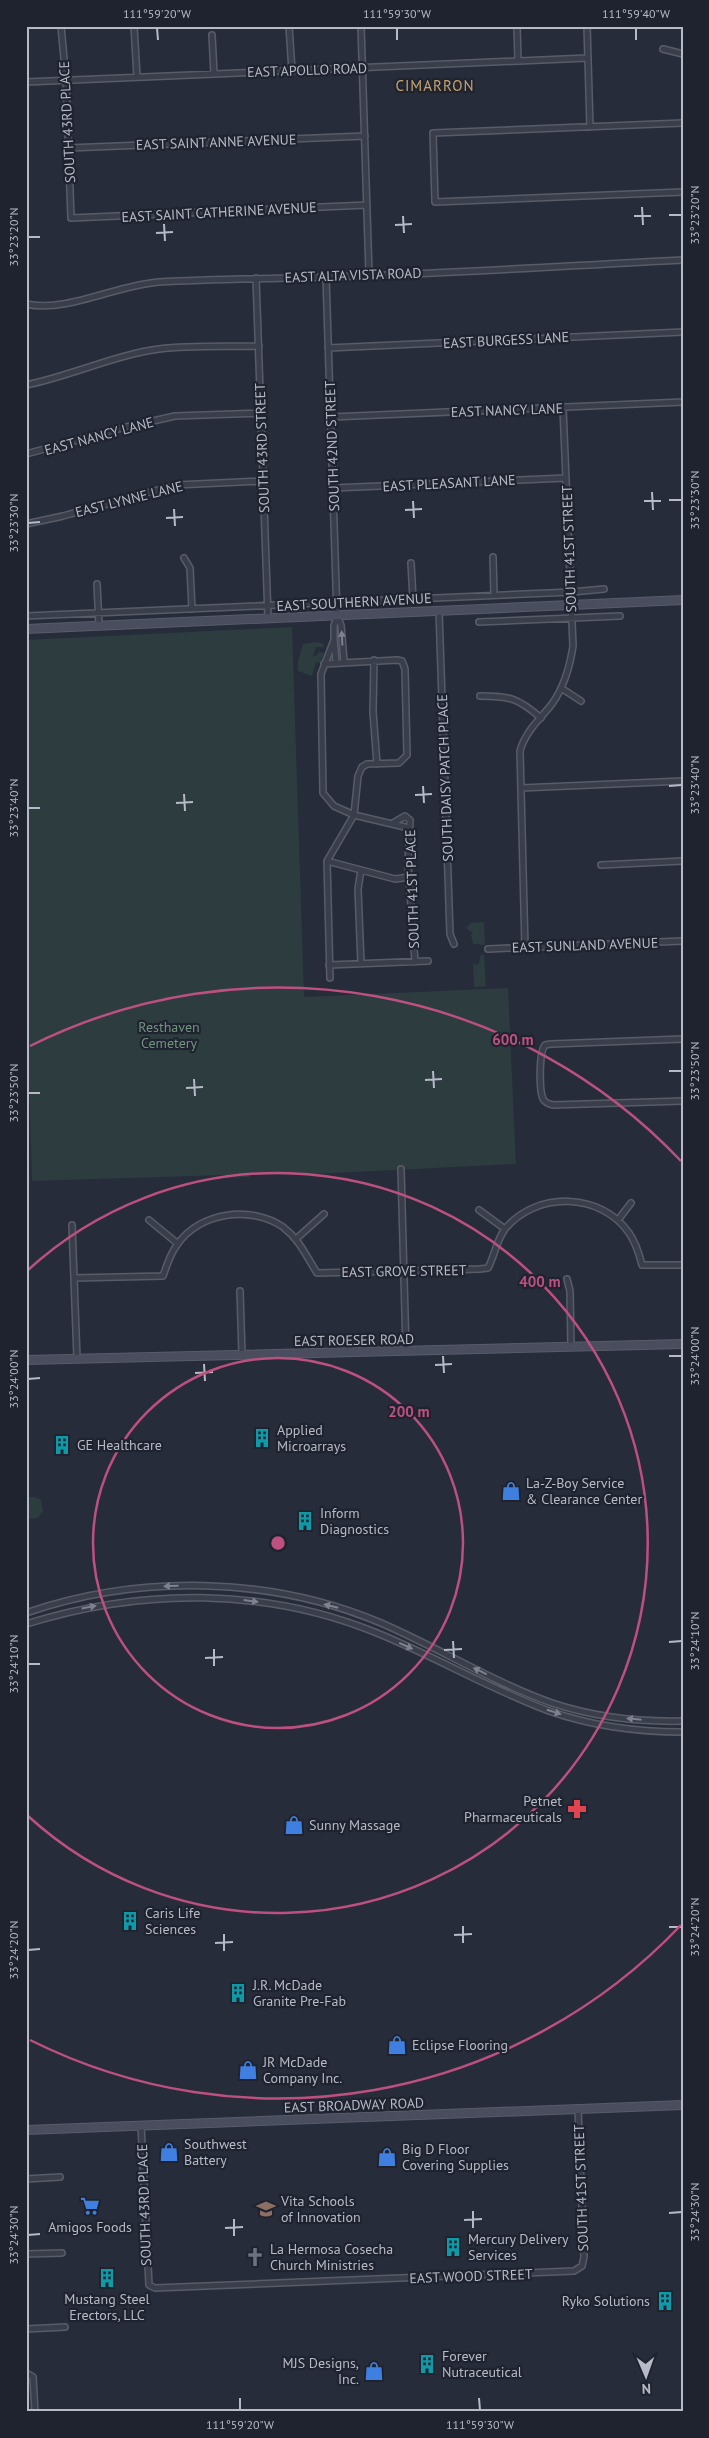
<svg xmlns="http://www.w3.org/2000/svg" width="709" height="2438" viewBox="0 0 709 2438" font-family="'PT Sans',sans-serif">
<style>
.green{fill:#2c3c3f}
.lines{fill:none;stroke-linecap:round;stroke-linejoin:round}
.street-casing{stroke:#585c69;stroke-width:8}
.secondary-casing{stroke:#585c69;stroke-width:10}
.street{stroke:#3a3e4b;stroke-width:5}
.secondary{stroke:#494d5d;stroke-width:8}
.oneway{fill:#7e828f}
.ticks{fill:none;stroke:#b6b9c6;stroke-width:2}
.ring{fill:none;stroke:#be5080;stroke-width:2.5}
.labels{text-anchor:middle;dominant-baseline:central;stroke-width:4.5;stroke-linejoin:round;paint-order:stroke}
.street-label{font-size:14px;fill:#b6b9c6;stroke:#1f232f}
.park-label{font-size:14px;fill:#70947e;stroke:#1f232f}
.poi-label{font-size:14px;fill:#b6b9c6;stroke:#1f232f;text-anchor:start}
.neighbourhood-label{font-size:15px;letter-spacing:1px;fill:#c7a46f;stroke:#1f232f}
.centre{fill:#be5080;stroke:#1f232f;stroke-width:2.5}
.ring-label{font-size:15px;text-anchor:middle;font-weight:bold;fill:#be5080;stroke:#1f232f;stroke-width:4.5;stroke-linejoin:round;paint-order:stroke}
.neatline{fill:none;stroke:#b6b9c6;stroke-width:2}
.ticks-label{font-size:12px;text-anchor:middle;fill:#b6b9c6}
</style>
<rect width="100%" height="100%" fill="#262c3a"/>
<path class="green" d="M292,627L304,997L508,988L516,1164L294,1175L249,1174V1177L226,1178V1175L32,1181L26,988V640Z
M317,642L324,644L323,647H316L313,655L316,656L319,652L324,653L320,663L316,662L312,676L298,671V661L303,644Z
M484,922L485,945L473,944L471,935L473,933L466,928L471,923Z
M481,955H484L486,986L474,987L473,963L478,965Z
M26,1497H35L41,1500L43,1511L38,1518L26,1519Z"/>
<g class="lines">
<g class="street-casing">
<path id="street" d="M61,26L66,80L71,218L367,205
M134,26L137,77
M289,26L292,71
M361,26L369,274
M517,26L518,61
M587,26L590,127
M212,35L214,74
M663,49L683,54
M26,82L587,58
M683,123L433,133L435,202L683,192
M68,148L365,136
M326,277L337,616L334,626V640L321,674L323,793L334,806L354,815L409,828
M256,278L268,618
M26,304C67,313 116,285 159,282C214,279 269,279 325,277C444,274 563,266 683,260
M328,348L683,332
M26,385C71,376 114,355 159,349C192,345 226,347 259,346
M331,417L683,402
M26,454L122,428L175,416L261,413
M333,488L566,478
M26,524L63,516L176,485L264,481
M493,557L494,595
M184,558L190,568L192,609
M411,563L413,599
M97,584L99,625
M439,611L450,934L454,944
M26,616L572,592L604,589
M337,616L341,625L344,661
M479,622L620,616
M334,640L336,662
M374,660L373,712L377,764
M324,664L397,660L402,661L405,669L407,755L399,763L367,764L362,767L358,776L354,815L327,861L330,978
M561,688L581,701
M480,696C510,696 518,698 541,718
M521,788L683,781
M393,823L405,816L410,820L408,864L415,962
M327,861L395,879L410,877
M601,865L683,861
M361,870L358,889L361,963
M525,948L520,751C525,732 540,719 552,704C564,687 570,666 573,646L563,408
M488,949L683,941
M329,965L428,961
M683,1039L551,1044L545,1045C539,1052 539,1090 543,1099C545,1103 549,1104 553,1105L683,1101
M401,1169L406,1351
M479,1210L505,1229
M149,1220L177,1243
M618,1220L631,1203
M72,1225L77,1358
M296,1239L324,1214
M74,1278L163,1276C167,1265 170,1254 177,1245C199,1212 251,1205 283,1227C300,1240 306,1256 317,1273L480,1269L488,1268C495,1255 496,1241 505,1229C536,1191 601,1192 629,1233C636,1243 639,1253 642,1265H683
M567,1279L570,1291L571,1347
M240,1291L242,1354
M26,1613C139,1574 270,1576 381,1623C439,1648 493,1682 552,1703C594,1717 639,1722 683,1721
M26,1624C141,1588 265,1587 377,1633C436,1657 490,1689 549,1711C592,1726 638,1732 683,1732
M141,2125L149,2285L155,2288L574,2271L582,2266L584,2257L578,2109
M26,2179L60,2177
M26,2254L62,2253
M26,2329L65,2327
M26,2373L33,2377L35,2412"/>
</g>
<g class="secondary-casing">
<path id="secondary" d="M26,629L683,600
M26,1360L683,1344
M26,2130L683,2105"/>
</g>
<use href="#street" class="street"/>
<use href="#secondary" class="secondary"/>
</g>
<defs><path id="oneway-solid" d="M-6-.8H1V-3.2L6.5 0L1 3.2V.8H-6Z" transform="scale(1.25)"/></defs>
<g class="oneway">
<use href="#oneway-solid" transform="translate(342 638) rotate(-93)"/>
<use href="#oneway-solid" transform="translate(171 1586) rotate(179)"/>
<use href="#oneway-solid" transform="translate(251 1601) rotate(7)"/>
<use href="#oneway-solid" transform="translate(331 1606) rotate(-166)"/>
<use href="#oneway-solid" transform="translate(89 1607) rotate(-11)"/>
<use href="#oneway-solid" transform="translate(406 1646) rotate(24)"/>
<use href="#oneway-solid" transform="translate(480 1671) rotate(-154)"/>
<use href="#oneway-solid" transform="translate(554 1712) rotate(18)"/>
<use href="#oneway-solid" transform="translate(634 1719) rotate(-174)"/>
</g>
<path class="ticks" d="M157,28L158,40M397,28V40M636,28V40M642,207L643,225M669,215H682M403,216L404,233M634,216H651M164,224L165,241M395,225L412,224M156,233L173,232M28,237H40M652,492L653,510M669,500H682M413,501L414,518M644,501H661M174,509L175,526M405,510L422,509M166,518L183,517M28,523L40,522M423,786L424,803M669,786L682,785M184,794L185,811M415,795L432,794M176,803L193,802M28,808H40M433,1071L434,1088M669,1071H682M194,1079L195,1096M425,1080L442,1079M186,1088L203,1087M28,1093H40M443,1356L444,1373M669,1356H682M204,1364L205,1381M435,1365L452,1364M195,1373L213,1372M28,1379L40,1378M453,1641L454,1658M669,1642L682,1641M214,1649V1666M444,1650L462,1649M205,1658L223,1657M28,1664H40M463,1926V1943M669,1927H682M224,1934V1951M454,1935L472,1934M215,1943L233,1942M28,1950L40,1949M473,2211V2228M669,2213L682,2212M234,2219V2236M464,2220L482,2219M225,2228L243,2227M28,2235L40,2234M240,2398V2410M479,2398L480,2410"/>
<g class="ring">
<circle cx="278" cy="1543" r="185"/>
<path d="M28 1270A370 370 0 1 1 28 1816"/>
<path d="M681 1925A555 555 0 0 1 30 2040M30 1046A555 555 0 0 1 681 1161"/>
</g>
<defs>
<g id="building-bare" transform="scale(1.5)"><path d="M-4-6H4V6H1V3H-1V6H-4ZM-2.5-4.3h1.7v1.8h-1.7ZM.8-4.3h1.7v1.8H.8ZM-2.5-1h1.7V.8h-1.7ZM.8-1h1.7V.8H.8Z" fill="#0f9aa8" stroke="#1f232f" stroke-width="2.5" paint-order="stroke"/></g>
<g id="shop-bare" transform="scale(1.5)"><path d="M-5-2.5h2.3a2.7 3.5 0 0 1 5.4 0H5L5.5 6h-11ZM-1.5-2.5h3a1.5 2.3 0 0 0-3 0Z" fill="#3f7fe0" stroke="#1f232f" stroke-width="2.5" paint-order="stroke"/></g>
<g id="pharmacy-bare" transform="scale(1.5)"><path d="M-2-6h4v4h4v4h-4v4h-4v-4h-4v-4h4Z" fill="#e0444e" stroke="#1f232f" stroke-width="2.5" paint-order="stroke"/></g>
<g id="supermarket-bare" transform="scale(1.5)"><path d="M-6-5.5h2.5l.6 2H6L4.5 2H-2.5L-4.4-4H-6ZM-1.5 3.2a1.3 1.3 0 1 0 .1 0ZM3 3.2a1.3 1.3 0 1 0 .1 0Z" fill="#3f7fe0" stroke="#1f232f" stroke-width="2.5" paint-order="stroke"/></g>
<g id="school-bare" transform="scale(1.5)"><path d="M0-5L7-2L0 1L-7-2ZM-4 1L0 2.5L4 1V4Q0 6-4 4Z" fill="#8d6e63" stroke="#1f232f" stroke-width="2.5" paint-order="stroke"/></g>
<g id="church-bare" transform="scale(1.5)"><path d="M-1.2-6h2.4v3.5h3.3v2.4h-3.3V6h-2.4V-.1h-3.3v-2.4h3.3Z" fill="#6b7280" stroke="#1f232f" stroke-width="2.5" paint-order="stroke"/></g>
</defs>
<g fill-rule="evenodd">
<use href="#building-bare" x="262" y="1438"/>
<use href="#building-bare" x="62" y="1445"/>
<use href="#shop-bare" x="511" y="1491"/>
<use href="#building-bare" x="305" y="1521"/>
<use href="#pharmacy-bare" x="577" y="1809"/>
<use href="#shop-bare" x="294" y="1825"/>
<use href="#building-bare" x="130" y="1921"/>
<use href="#building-bare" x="238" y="1993"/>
<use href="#shop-bare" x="397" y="2045"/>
<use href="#shop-bare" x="248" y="2070"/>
<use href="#shop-bare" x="169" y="2152"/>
<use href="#shop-bare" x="387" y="2157"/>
<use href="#supermarket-bare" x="90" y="2206"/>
<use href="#school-bare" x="266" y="2209"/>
<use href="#building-bare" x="453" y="2247"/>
<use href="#church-bare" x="255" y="2257"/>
<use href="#building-bare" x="107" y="2278"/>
<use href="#building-bare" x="665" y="2301"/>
<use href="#building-bare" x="427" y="2364"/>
<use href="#shop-bare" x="374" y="2371"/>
</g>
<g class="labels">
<g class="street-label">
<text transform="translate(307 70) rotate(-2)">EAST APOLLO ROAD</text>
<text transform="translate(67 122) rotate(-93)">SOUTH 43RD PLACE</text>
<text transform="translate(216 142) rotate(-2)">EAST SAINT ANNE AVENUE</text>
<text transform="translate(219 212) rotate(-3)">EAST SAINT CATHERINE AVENUE</text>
<text transform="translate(353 275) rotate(-2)">EAST ALTA VISTA ROAD</text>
<text transform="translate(506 340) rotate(-3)">EAST BURGESS LANE</text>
<text transform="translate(507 410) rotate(-2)">EAST NANCY LANE</text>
<text transform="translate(99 436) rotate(-15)">EAST NANCY LANE</text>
<text transform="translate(332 446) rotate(-92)">SOUTH 42ND STREET</text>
<text transform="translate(262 448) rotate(-92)">SOUTH 43RD STREET</text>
<text transform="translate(449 483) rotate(-3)">EAST PLEASANT LANE</text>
<text transform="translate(129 499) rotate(-14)">EAST LYNNE LANE</text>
<text transform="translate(569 549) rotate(-92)">SOUTH 41ST STREET</text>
<text transform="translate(354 602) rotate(-3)">EAST SOUTHERN AVENUE</text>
<text transform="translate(445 778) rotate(-92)">SOUTH DAISY PATCH PLACE</text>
<text transform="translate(412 889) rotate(-92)">SOUTH 41ST PLACE</text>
<text transform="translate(585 945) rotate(-2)">EAST SUNLAND AVENUE</text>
<text transform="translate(404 1271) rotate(-1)">EAST GROVE STREET</text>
<text transform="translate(354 1340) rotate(-1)">EAST ROESER ROAD</text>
<text transform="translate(354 2105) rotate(-2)">EAST BROADWAY ROAD</text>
<text transform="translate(581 2188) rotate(-92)">SOUTH 41ST STREET</text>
<text transform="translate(144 2205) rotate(-92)">SOUTH 43RD PLACE</text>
<text transform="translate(471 2276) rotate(-2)">EAST WOOD STREET</text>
</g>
<g class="park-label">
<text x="169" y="1027">Resthaven<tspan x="169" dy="16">Cemetery</tspan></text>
</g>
<g class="poi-label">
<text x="277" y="1430">Applied<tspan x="277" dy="16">Microarrays</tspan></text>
<text x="77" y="1445">GE Healthcare</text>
<text x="526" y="1483">La-Z-Boy Service<tspan x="526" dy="16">&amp; Clearance Center</tspan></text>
<text x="320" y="1513">Inform<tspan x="320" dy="16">Diagnostics</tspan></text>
<text x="562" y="1801" text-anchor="end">Petnet<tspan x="562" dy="16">Pharmaceuticals</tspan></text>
<text x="309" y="1825">Sunny Massage</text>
<text x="145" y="1913">Caris Life<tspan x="145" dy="16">Sciences</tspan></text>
<text x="253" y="1985">J.R. McDade<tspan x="253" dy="16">Granite Pre-Fab</tspan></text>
<text x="412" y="2045">Eclipse Flooring</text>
<text x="263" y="2062">JR McDade<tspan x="263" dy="16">Company Inc.</tspan></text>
<text x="184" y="2144">Southwest<tspan x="184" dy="16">Battery</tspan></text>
<text x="402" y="2149">Big D Floor<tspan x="402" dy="16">Covering Supplies</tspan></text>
<text x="281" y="2201">Vita Schools<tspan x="281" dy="16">of Innovation</tspan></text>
<text x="90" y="2227" text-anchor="middle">Amigos Foods</text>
<text x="468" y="2239">Mercury Delivery<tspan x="468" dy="16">Services</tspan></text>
<text x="270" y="2249">La Hermosa Cosecha<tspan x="270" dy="16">Church Ministries</tspan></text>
<text x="107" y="2299" text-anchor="middle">Mustang Steel<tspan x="107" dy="16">Erectors, LLC</tspan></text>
<text x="650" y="2301" text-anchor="end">Ryko Solutions</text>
<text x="442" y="2356">Forever<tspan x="442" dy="16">Nutraceutical</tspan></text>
<text x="359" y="2363" text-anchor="end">MJS Designs,<tspan x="359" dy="16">Inc.</tspan></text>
</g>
<g class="neighbourhood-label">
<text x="435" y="85">CIMARRON</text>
</g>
</g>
<circle cx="278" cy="1543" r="8" class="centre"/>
<g class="ring-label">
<text x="513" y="1045">600 m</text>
<text x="540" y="1287">400 m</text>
<text x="409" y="1417">200 m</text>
</g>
<rect width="709" height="2438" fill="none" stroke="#1f232f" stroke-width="55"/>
<g transform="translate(646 2376) rotate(178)" stroke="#1f232f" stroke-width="4" paint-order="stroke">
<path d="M0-4L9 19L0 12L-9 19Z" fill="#b6b9c6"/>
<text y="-8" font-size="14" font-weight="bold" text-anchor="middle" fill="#b6b9c6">N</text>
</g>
<rect x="28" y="28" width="654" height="2382" class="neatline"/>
<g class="ticks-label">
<text x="157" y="18">111°59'20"W</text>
<text x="397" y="18">111°59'30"W</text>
<text x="636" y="18">111°59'40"W</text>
<text transform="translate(695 215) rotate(-90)" y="4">33°23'20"N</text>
<text transform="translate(14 237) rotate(-90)" y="4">33°23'20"N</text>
<text transform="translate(695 500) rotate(-90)" y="4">33°23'30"N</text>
<text transform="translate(14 523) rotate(-90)" y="4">33°23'30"N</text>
<text transform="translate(695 785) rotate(-90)" y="4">33°23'40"N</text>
<text transform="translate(14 808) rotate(-90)" y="4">33°23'40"N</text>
<text transform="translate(695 1071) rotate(-90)" y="4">33°23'50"N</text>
<text transform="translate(14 1093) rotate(-90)" y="4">33°23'50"N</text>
<text transform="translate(695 1356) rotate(-90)" y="4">33°24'00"N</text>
<text transform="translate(14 1379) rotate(-90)" y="4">33°24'00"N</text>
<text transform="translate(695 1641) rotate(-90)" y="4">33°24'10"N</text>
<text transform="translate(14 1664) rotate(-90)" y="4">33°24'10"N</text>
<text transform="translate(695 1927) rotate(-90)" y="4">33°24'20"N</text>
<text transform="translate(14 1950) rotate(-90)" y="4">33°24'20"N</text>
<text transform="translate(695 2212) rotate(-90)" y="4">33°24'30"N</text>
<text transform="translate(14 2235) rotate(-90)" y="4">33°24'30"N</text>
<text x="240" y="2429">111°59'20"W</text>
<text x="480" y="2429">111°59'30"W</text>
</g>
</svg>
